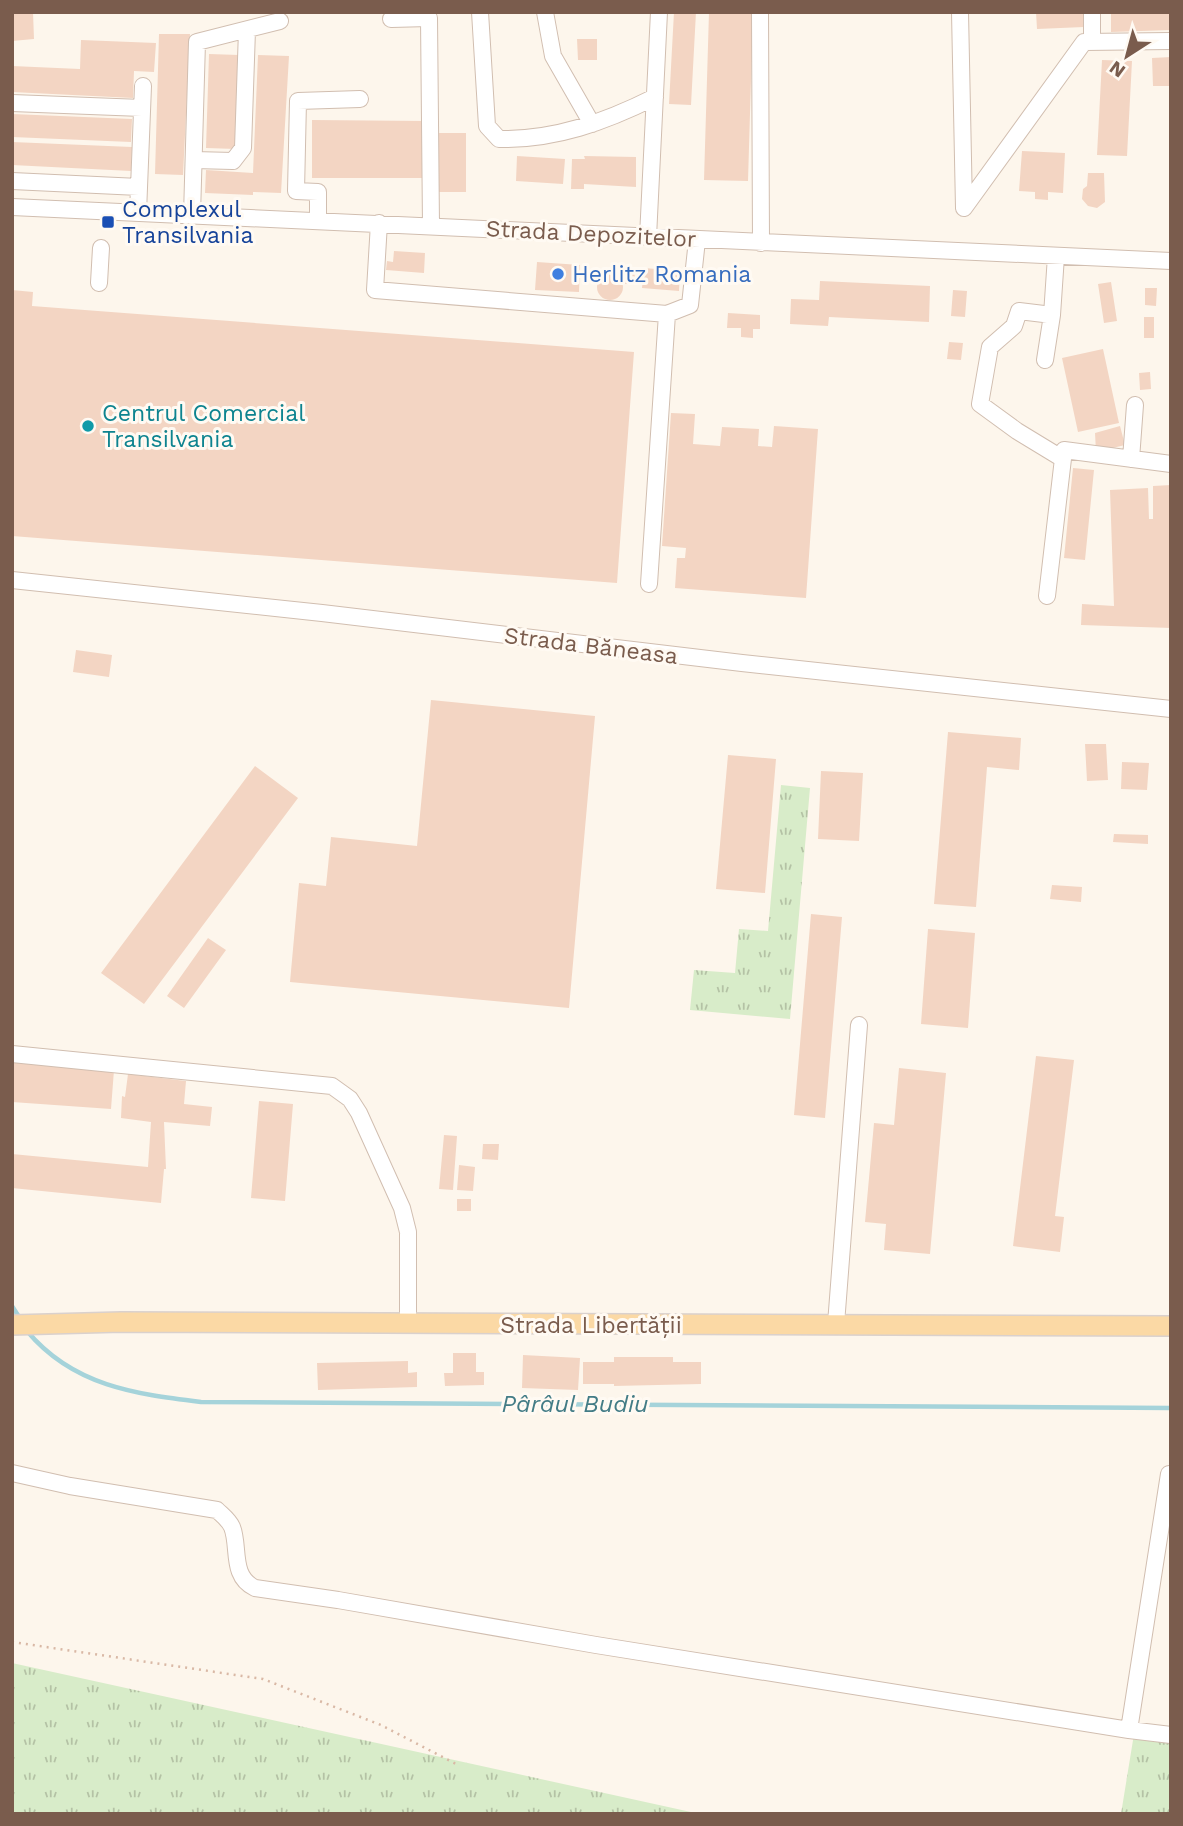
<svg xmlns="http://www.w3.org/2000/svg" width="1183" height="1826" viewBox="0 0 1183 1826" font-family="'Work Sans',sans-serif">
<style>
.grass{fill:url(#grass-tufts)}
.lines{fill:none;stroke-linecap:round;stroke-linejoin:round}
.stream{stroke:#a5d3da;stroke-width:4.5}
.building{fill:#f3d5c3}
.minor-casing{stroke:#d1beb0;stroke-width:18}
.major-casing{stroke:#dad1cd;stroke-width:22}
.path{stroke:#d9b8a5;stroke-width:2.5;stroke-dasharray:2 5;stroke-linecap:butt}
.minor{stroke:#fff;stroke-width:16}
.major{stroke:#fbd9a5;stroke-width:19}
.transit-dot{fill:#1a4fb4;stroke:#fffaf3;stroke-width:2.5}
.shop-dot{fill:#3f7fe0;stroke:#fffaf3;stroke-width:2.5}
.culture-dot{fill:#0f9aa8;stroke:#fffaf3;stroke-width:2.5}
.labels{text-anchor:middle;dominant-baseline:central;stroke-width:6;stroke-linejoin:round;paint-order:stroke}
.transit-label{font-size:23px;fill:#164399;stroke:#fffaf3;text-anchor:start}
.street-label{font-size:23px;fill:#7a5c4d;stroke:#fffaf3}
.shop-label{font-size:23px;fill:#366cbe;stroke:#fffaf3;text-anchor:start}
.culture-label{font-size:23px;fill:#0d838f;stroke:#fffaf3;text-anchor:start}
.water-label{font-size:24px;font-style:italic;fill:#437c86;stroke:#fffaf3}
</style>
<defs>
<pattern id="grass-tufts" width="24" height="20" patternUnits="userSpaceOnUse" patternTransform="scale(1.75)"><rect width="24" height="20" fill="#d8ecc9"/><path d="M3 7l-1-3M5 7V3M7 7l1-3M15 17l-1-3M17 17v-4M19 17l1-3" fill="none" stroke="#b4c2a5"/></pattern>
</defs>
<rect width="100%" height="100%" fill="#fdf6ec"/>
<path class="grass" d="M781,785L810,788L790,1019L690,1010L694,970L735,973L739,929L768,931Z
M12,1663L700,1814H12Z
M1134,1734L1171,1736V1814H1121Z"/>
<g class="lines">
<path class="stream" d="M12,1306L21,1320
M27,1331C73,1386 135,1394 201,1402L1171,1408"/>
</g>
<path class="building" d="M12,12H33L34,39L12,41Z
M674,12H696L691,105L669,104Z
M709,12H753L748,181L704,180Z
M1036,12H1084V27L1037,29Z
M1111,12H1171V30L1111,32Z
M159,34H190L183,175L155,174Z
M577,39H597V60H578Z
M81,40L156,43L154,72L134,71L133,98L12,92V66L80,69Z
M209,54L239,55L236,149L206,148Z
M258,55L289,56L281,193L253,192V195L205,193L206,170L253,173Z
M1171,57V86H1153L1152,58Z
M1102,60L1132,61L1127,156L1097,155Z
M12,114L132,119L131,142L12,137Z
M312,120L426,121V178H312Z
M434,133H466V192H435Z
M12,142L132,147L131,171L12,165Z
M1022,151L1065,153L1063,193L1048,192V200L1035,199V192L1019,191Z
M517,156L565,159L563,184L516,181Z
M584,156L636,157V187L584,184V189H571L572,159H585Z
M1088,173H1104L1105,202L1097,208L1088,206L1082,199L1083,189L1087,186Z
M394,251L425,253L424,273L386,270L387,261L393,262Z
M537,262L580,265L579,292L535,290Z
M644,268L680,271L679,291L642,288Z
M626,270L635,271L634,284H625Z
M597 287a13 13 0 1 1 26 0a13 13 0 1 1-26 0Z
M820,281L930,286L929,322L829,317L828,326L790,324L791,299L819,300Z
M1111,282L1117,321L1104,323L1098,284Z
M1145,288H1157L1156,306L1145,305Z
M12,290L33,292L32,306L634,352L617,583L12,536Z
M953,290L967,291L965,317L951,316Z
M728,313L760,315V329H753V338L741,337V328H727Z
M1144,317H1154V338H1144Z
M949,342L963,343L961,360L947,359Z
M1103,349L1119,423L1078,432L1062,358Z
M1150,372L1151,389L1140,390L1139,373Z
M671,413L695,414L693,444L720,446L722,427L759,429L758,446L772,447L774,426L818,429L806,598L675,588L677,558H685L686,548L662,546Z
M1120,426L1125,445L1096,452L1095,433Z
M1073,468L1094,470L1085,560L1064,558Z
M1171,485V628L1081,625L1082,604L1114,606L1110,490L1148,488L1149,519H1153V486Z
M76,650L112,655L109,677L73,672Z
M431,700L595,716L569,1008L290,982L299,883L326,886L331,837L417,846Z
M948,732L1021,738L1019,770L987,767L976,907L934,904Z
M1085,744H1106L1108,780L1087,781Z
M728,755L776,759L765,893L716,889Z
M1122,762L1149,763L1147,790L1121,789Z
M255,766L298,798L144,1004L101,973Z
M821,771L863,773L859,841L818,839Z
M1114,834L1148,835V844L1113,842Z
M1052,885L1082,887L1081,902L1050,899Z
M811,914L842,917L825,1118L794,1115Z
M928,929L975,933L968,1028L921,1024Z
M208,938L226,950L184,1008L167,996Z
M1036,1056L1074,1060L1055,1216L1064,1217L1060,1252L1013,1246Z
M12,1061L114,1070L111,1109L12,1102Z
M899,1068L946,1073L930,1254L884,1250L886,1224L865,1222L874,1123L894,1125Z
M128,1074L186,1081L184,1104L212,1107L210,1126L164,1122L166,1169H164L161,1203L12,1188V1154L148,1167L151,1122L121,1118L122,1096L125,1097Z
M259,1101L293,1104L285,1201L251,1198Z
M444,1135L457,1136L453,1190L439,1189Z
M483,1144H499L498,1160L482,1159Z
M459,1165L475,1167L473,1191L457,1190Z
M457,1199H471V1211H457Z
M453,1353H476V1372H484V1385L445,1386L444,1373H453Z
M523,1355L580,1358L578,1390L522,1388Z
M614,1357H673V1362H701V1384L614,1386V1384H583V1362H614Z
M408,1361V1373L417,1372V1387L318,1390L317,1363Z"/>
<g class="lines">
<g class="minor-casing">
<path id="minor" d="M480,12L487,126L499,139C555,140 605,122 655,97
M545,12L553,56L592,124
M760,12L761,243
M960,12L964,208
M1092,12V42
M391,19L429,18L431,226
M12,103L142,108
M194,160L233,161L243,148L247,30
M12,181L139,187
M12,207L1171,261
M964,208L1084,42L1171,41
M138,213L143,86
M192,215L197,42L280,21
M318,221V192L296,191L298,101L360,99
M379,223L375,290L667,314L690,305L697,240
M648,237L659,12
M99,283L101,248
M1052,315L1019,311L1014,326L990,347L980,404L1017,431L1063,459
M1045,360L1052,315L1056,256
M1131,459L1135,405
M12,580L322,613L742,663L1171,709
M649,584L667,314
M1047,596L1064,450L1171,464
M12,1054L332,1086L350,1099L359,1113L402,1208L408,1232V1324
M836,1324L859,1025
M12,1473L70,1486L217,1510C222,1515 229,1520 232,1527C240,1547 230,1576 255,1588L338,1600L596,1645L1129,1730L1169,1474
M1129,1730L1171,1735"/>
</g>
<g class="major-casing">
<path id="major" d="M12,1325L121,1322L1171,1326"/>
</g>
<path class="path" d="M12,1642L263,1679L381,1725L456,1764"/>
<use href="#minor" class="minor"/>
<use href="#major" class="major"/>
</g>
<rect class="transit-dot" x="101" y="215" width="14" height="14" rx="3.5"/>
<circle class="shop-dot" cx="558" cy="274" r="7"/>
<circle class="culture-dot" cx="88" cy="426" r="7"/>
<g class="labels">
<g class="transit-label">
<text x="122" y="209">Complexul<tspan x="122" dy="26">Transilvania</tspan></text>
</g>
<g class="street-label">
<text transform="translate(591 234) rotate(3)">Strada Depozitelor</text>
<text transform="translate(591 646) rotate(7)">Strada Băneasa</text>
<text x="591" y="1325">Strada Libertății</text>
</g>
<g class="shop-label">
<text x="572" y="274">Herlitz Romania</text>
</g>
<g class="culture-label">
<text x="102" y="413">Centrul Comercial<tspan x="102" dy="26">Transilvania</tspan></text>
</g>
<g class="water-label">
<text x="575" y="1404">Pârâul Budiu</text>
</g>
</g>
<rect width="1183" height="1826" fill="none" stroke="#7a5c4d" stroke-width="28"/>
<g transform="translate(1127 56) rotate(216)" stroke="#fffaf3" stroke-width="5" paint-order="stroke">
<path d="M0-5L12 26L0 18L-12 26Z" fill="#7a5c4d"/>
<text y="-10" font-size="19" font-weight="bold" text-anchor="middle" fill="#7a5c4d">N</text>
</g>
</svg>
